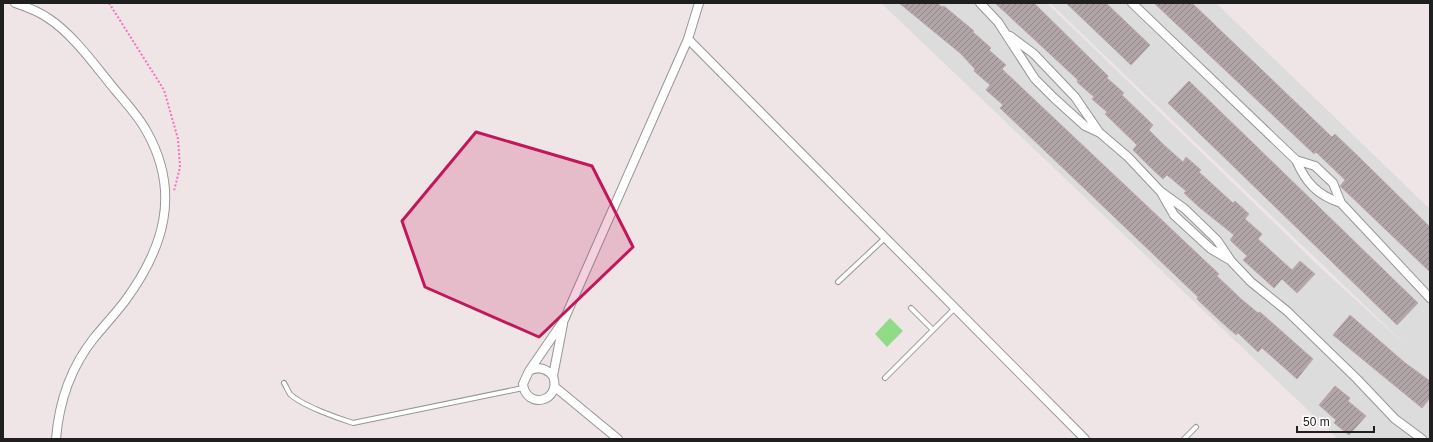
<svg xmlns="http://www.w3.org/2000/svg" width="1433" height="442" viewBox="0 0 1433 442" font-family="Arial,sans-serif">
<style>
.residential{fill:#dddcdc}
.pitch{fill:#91db87}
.building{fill:url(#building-hatch);stroke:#c0a8af}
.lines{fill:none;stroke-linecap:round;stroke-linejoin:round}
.lane-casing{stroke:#969696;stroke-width:6}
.street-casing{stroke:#969696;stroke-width:10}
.path{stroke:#f472c4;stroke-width:2;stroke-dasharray:2 2;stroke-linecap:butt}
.lane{stroke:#fff;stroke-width:4}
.street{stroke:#fff;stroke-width:8}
.marked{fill:#c2185b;fill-opacity:0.2;stroke:#c2185b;stroke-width:3;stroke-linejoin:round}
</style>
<defs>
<pattern id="building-hatch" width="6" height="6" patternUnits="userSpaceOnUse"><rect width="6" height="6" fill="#b1a5a8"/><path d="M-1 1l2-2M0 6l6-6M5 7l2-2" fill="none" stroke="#8f8688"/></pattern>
</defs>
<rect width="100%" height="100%" fill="#efe5e6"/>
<path class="residential" d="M881,3H1047L1323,270L1409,348L1050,3H1216L1430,209V439H1338Z"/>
<path class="pitch" d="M890,318L903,331L887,347L875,334Z"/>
<path class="building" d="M899,3H937L942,7L944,6L974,31L973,32L991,48L989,50L1006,65L1002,69L1219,274L1217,276L1240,298L1258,313L1260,312L1313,359L1297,379L1262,348L1258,352L1238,333L1236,335L1218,319L1197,299L1198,297L1000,108L1003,105L986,90L990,85L974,71L975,69L960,53Z
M995,3H1034L1108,76L1107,78L1124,93L1122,95L1153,125L1149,130L1164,145L1183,162L1186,157L1201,170L1199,172L1233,203L1235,201L1249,214L1245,219L1262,234L1258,239L1292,270L1300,261L1315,274L1297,293L1282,279L1274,288L1243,260L1247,256L1230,240L1234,235L1199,207L1184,193L1186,191L1167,175L1163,179L1149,166L1133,150L1137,145L1105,114L1107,112L1092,99L1094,97L1077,82L1078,80Z
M1066,3H1106L1150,45L1131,65Z
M1154,3H1192L1332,137L1335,134L1362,160L1430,227V272L1340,186L1345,180L1316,152L1314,154Z
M1189,81L1418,303L1397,325L1168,103Z
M1350,315L1404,362L1430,381V398L1422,408L1333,335Z
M1335,386L1350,398L1348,401L1366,416L1349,435L1334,423L1336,420L1319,405Z"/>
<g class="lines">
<g class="lane-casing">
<path id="lane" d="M838,282L885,238
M911,308L933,330
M885,378L954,309
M284,383C286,386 288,391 290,394C301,405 337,418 353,423L523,388
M1184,439L1196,427"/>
</g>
<g class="street-casing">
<path id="street" d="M15,3C27,7 38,11 48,18C74,35 96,67 116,91C127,104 139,117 147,132C181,193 164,248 125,301C115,314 104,326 94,338C71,367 59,402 56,439
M980,3L998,22L1035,79L1054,98L1085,126L1100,133L1128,157L1160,191L1185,209L1217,240L1231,261L1251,282L1287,311L1357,379L1395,419L1422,439
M1132,3L1296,160C1306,183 1317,195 1341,203
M1010,36L1034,54L1075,97L1099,132
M688,39L1085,439
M1296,160L1315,166L1333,183L1341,203L1430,298
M1162,194L1174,215L1211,249L1228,259
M529,371L564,320L688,39L699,3
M553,376C546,368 538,366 529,371L523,384C526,410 562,402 553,376L563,324
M555,387L618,439"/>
</g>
<path class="path" d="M109,3L164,90L178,139L180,167L174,191"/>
<use href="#lane" class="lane"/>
<use href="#street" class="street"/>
</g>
<path class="marked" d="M476,132L592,166L633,247L539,337L425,287L402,221Z"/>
<rect width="1433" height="442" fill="none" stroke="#1f1f1f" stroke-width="8"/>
<path d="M1297 426v6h77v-6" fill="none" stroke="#1f1f1f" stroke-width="2"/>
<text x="1303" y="426" font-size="12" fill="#1f1f1f" stroke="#ffffff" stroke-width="3" paint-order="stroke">50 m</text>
</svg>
